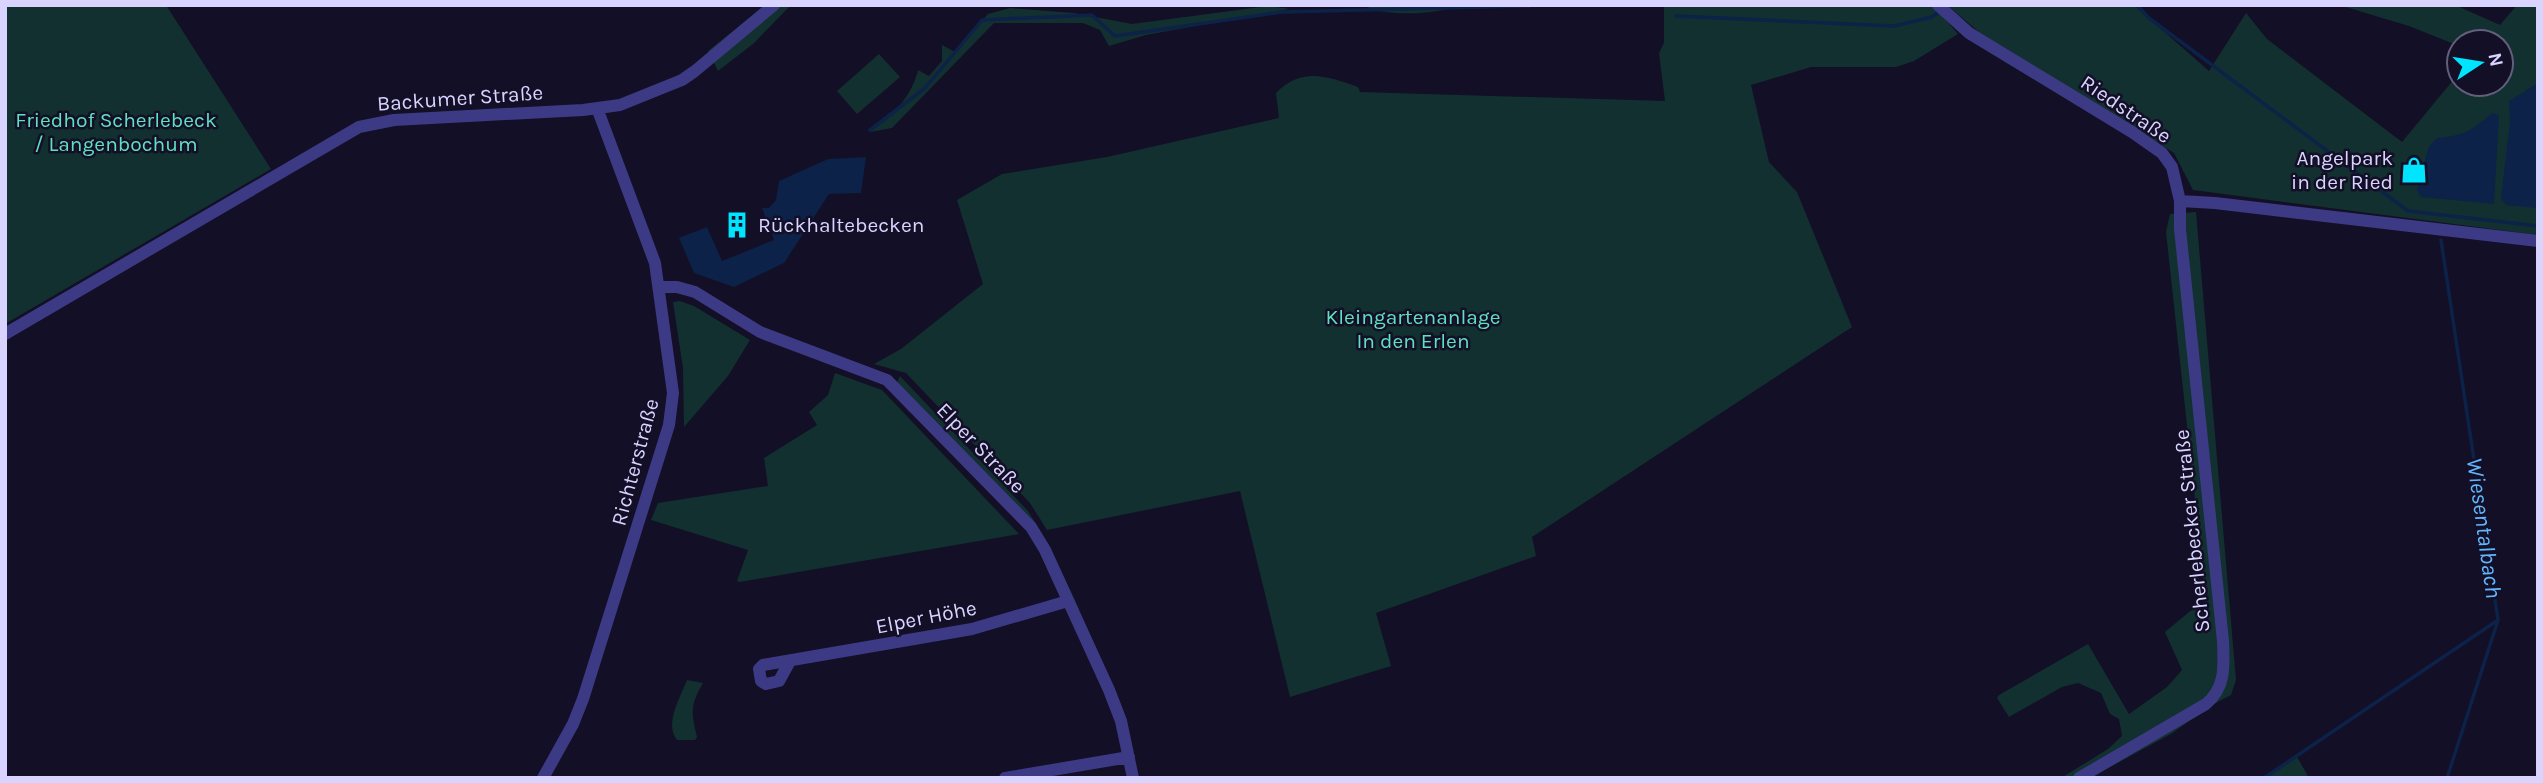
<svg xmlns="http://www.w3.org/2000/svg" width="2543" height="783" viewBox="0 0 2543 783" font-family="Karla,sans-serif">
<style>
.green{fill:#12302f}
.water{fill:#0c2248}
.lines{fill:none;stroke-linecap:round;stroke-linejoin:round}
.stream{stroke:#0c2248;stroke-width:3.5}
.minor{stroke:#3d3a85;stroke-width:12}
.labels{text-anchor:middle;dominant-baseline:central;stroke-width:5;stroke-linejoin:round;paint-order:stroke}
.street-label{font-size:21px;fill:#d9d4ff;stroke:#130f26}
.park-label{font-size:21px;fill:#5fe0c0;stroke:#130f26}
.poi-label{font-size:21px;fill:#d9d4ff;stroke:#130f26;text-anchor:end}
.water-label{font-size:23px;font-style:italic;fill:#62b6ff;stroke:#130f26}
</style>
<rect width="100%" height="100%" fill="#130f26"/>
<path class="green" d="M5,5H166L271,169L5,324Z
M765,5H791L753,44L718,71L708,51Z
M1363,5H1463C1438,14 1385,18 1363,5Z
M1664,5H1933L1958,34L1914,61L1896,67H1811L1751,85L1769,162L1797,192L1852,327L1532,537L1536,556L1376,613L1391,666L1290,697L1240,491L1047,530L1030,503L906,373L874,364L901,349L983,284L957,200L1002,174L1107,157L1279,118L1276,93C1302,67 1326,76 1358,87L1360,92L1665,101L1659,53L1664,43Z
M1947,5H2134L2209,71L2246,13L2267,39L2402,142L2459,73V84H2501V42H2459V46L2409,26L2339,5H2455L2500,25L2517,5H2538V235L2193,190L2174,153L1979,32Z
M1268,6L1290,9L1146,35L1109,46L1100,30L1083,23H994L892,128L870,132C892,117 912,96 918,70L929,76L942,61V45L955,52L988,14L1010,8L1074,13L1132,24Z
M879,54L900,77L857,114L837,91Z
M2196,212L2236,680L2231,695L2212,705L2171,734L2090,778H2061L2108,749L2122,736L2119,719L2110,714L2101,693L2078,683L2062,687L2009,717L1997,698L1999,695L2088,644L2129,714L2167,687L2182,670L2165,632L2189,612L2206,601L2166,232L2170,214Z
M680,301L694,306L750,340L728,376L684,427L683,368L673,302Z
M835,373L882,390L1019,534L740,582L737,581L748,550L651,520L658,503L768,486L764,458L817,425L809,412L828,395Z
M900,376L1028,511L1050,547L1079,609H1076L1049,549L897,383Z
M687,680L703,683C690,706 691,712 697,737L695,740H677C664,724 680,698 687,680Z
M2296,755L2309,778H2261Z"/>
<path class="water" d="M2538,83V208L2506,205L2501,198L2510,121L2509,101Z
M2492,113L2499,115L2494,204L2421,197L2417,190L2429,146L2437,138C2463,136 2473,130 2492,113Z
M866,157L861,193L829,194L784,263L734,287L694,273L679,238L707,227L722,261L774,240L762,208H769L776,200L779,181L828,159Z"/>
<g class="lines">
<path class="stream" d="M2137,5L2149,18L2408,211L2538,226
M1676,16L1894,26L1932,17L1940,11
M870,130L925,88L982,20L1092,15L1115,36L1282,12L1529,6
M2264,778L2498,620L2441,240
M2447,778L2498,620"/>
<path class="minor" d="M1938,5L1969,33L2132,132L2162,153L2172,167L2180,201V229L2223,641C2224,666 2226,687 2206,704L2079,778
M2180,201L2215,203L2538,241
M659,287H677L695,292L760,332L887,380L1031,527L1045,550L1109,690L1121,721L1133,778
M5,334L359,127L394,120L583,110L620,105L682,80L695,71L774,5
M790,661L779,681L766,684L761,681L759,669L763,665L972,629L1068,601
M543,778L573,724L583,699L669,425L673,393L655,263L597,108
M1005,778L1129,757"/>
</g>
<defs>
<g id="shop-bare" transform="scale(2.1)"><path d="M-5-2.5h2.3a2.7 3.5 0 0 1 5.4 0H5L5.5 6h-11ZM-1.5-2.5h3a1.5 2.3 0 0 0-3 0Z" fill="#00e5ff" stroke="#130f26" stroke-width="2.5" paint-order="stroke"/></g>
<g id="building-bare" transform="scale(2.1)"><path d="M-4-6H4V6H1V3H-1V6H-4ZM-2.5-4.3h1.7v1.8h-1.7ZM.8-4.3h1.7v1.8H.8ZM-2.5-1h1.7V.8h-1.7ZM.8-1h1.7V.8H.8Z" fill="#00e5ff" stroke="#130f26" stroke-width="2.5" paint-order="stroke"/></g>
</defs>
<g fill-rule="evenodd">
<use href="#shop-bare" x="2414" y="170"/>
<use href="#building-bare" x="737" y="225"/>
</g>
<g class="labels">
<g class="street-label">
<text transform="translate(460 98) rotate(-4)">Backumer Straße</text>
<text transform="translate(2126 109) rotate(34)">Riedstraße</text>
<text transform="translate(981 448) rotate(46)">Elper Straße</text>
<text transform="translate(635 462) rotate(-75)">Richterstraße</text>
<text transform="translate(2192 531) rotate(-96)">Scherlebecker Straße</text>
<text transform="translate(926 617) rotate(-11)">Elper Höhe</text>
</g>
<g class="park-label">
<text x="116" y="120">Friedhof Scherlebeck<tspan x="116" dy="24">/ Langenbochum</tspan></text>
<text x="1413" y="317">Kleingartenanlage<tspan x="1413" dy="24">In den Erlen</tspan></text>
</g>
<g class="poi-label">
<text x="2393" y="158">Angelpark<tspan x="2393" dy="24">in der Ried</tspan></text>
<text x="758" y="225" text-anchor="start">Rückhaltebecken</text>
</g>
<g class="water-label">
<text transform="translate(2484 528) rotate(82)">Wiesentalbach</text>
</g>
</g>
<rect width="2543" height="783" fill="none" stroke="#d9d4ff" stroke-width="14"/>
<g transform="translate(2480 63) rotate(78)"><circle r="33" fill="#130f26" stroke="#625e7d" stroke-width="2"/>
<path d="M0-5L12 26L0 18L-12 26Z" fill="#00e5ff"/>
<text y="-10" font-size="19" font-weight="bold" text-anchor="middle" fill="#d9d4ff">N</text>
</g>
</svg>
